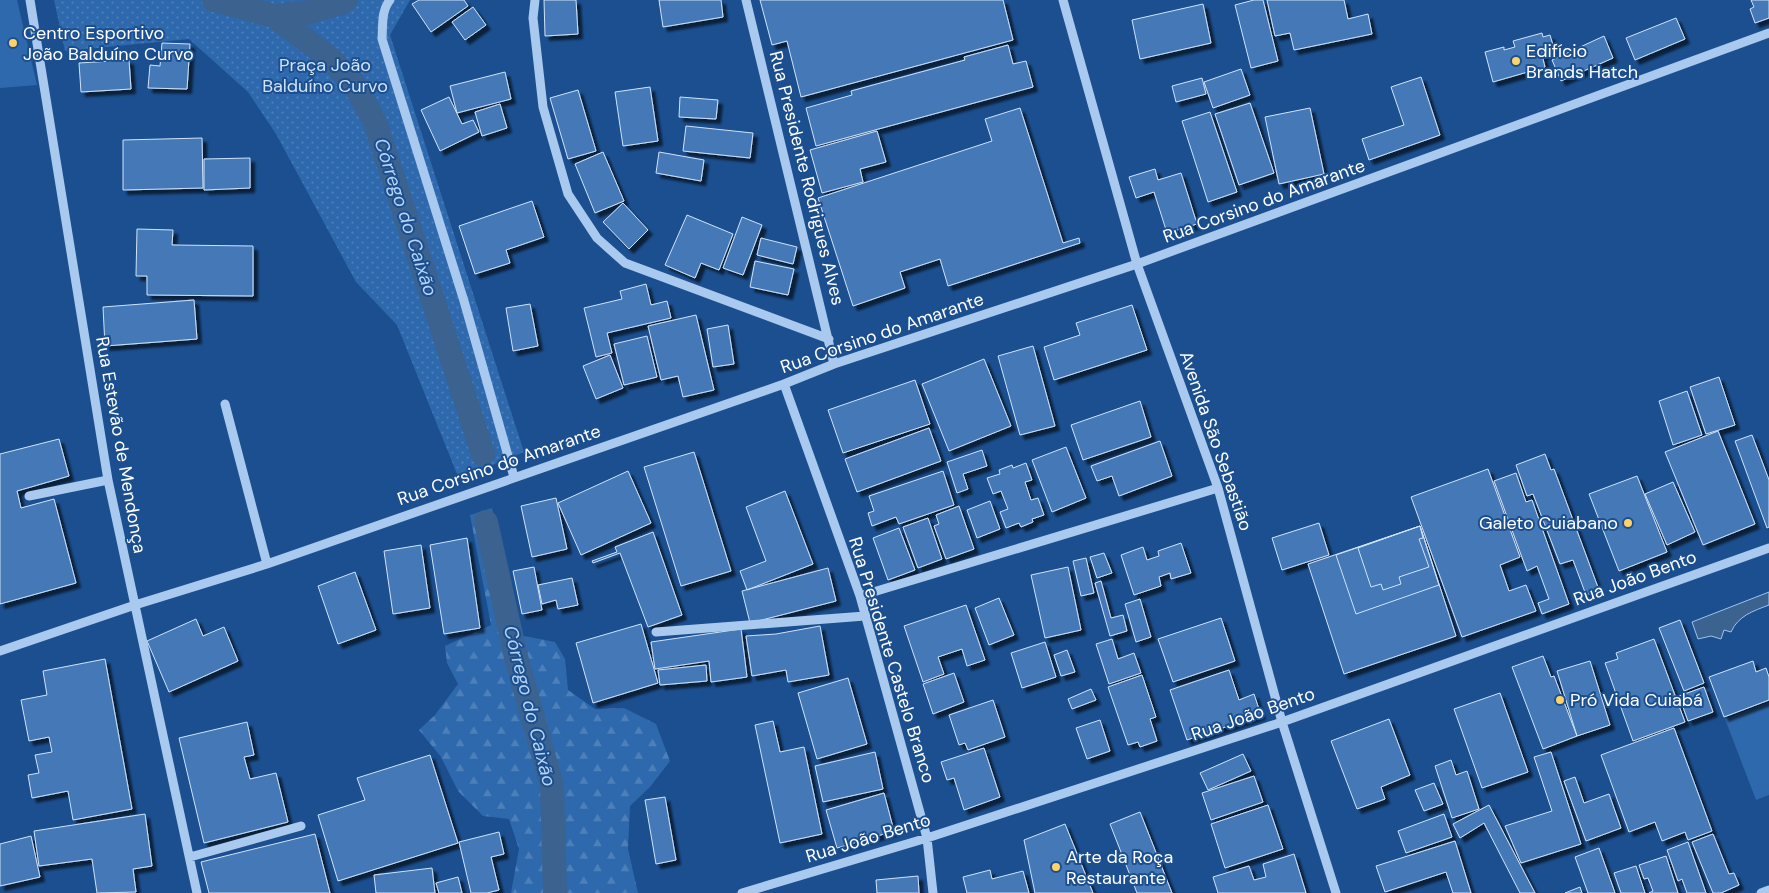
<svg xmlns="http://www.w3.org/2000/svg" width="1769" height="893" viewBox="0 0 1769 893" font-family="'DM Sans',sans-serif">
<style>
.forest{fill:url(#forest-firs)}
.park{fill:url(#park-dots)}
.pitch{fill:#2e69ad}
.water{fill:#3c6290;stroke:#9cc4f0}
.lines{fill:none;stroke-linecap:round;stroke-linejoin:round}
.canal{stroke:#3c6290;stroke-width:24}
.building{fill:#4478b7;stroke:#cfe3fa;filter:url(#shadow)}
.minor{stroke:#a9c9ee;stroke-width:9}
.poi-dot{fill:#ffd166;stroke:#1b4f8f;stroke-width:2}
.labels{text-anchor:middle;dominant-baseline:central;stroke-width:4;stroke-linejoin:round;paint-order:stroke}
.poi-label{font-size:18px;fill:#fff;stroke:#1b4f8f;text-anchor:start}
.park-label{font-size:18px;fill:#cfe3fa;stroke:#1b4f8f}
.street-label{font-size:18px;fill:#fff;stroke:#1b4f8f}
.water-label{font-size:19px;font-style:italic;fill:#b5d3f5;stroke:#1b4f8f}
</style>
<defs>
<pattern id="forest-firs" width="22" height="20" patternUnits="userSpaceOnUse" patternTransform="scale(1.25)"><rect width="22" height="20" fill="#2e69ad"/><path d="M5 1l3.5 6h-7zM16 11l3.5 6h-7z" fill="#4d80b9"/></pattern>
<pattern id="park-dots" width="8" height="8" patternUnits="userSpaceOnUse" patternTransform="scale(1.25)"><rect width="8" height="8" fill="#2e69ad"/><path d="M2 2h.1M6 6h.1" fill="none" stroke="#4d80b9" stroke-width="1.8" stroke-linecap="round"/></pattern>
<filter id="shadow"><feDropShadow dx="4.5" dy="4.5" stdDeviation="1" flood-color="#0009"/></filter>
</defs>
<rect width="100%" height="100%" fill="#1b4f8f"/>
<path class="forest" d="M492,508L519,635L555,642L565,659L568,690L595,709L624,708L656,724L670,761L650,787L630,806L628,849L638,893H511L519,849L509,819L483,816L458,791L441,757L419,730L435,715L458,684L447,663L445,646L491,625L470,515Z"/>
<path class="park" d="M54,0H410L390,35L524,452L459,479L397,325L356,282L276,134L248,92L189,39L65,51Z"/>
<path class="pitch" d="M0,0H17L37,85L0,88Z
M1769,702V795L1756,800L1725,719Z"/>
<path class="water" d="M1769,592V605C1753,611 1738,616 1731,632L1724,630L1721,639L1711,636L1698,639L1692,622Z"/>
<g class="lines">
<path class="canal" d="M214,0L274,16L331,59L355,86L375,122L483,454
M274,16L311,12L343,2L346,0
M486,522L516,657L552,786L555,893"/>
</g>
<path class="building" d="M419,0H464L468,6L431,32L412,4Z
M544,0H576L578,34L545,36Z
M659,0H721L723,17L663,27Z
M760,0H1003L1013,40L801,97L787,41L772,45Z
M1254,0H1263L1278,61L1251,68L1235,5Z
M1267,0H1344L1348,19L1368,14L1372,34L1294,50L1290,33L1275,36Z
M1751,0H1769V18L1755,23L1750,9L1754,7Z
M1203,4L1211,43L1140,59L1132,20Z
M473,7L486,25L465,40L452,22Z
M1676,18L1685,39L1635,60L1626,38Z
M1542,33L1543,37L1550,35L1555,52L1542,55L1545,67L1493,82L1485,52L1504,47V50L1515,47L1513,41Z
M1604,36L1613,58L1561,81L1552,60Z
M162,43L190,44L187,89L148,88L150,65L160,66Z
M1008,45L1013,64L1026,61L1033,87L816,146L806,108L852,95L851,91L965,60L964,57Z
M129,60L131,89L81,92L79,63Z
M1241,69L1250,95L1213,108L1204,82Z
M505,72L511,99L457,113L450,86Z
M1421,77L1440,135L1369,160L1362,139L1404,125L1391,87Z
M1202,78L1206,94L1176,102L1172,86Z
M650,87L658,141L623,146L615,92Z
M578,90L596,151L568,159L550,98Z
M449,97L462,124L473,120L479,132L440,151L421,110Z
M680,97L718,100L716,119L679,117Z
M1250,103L1274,173L1239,185L1215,114Z
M500,104L507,128L482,136L475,112Z
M1020,108L1063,243L1079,238L1080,243L948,286L940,259L900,272L905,288L853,306L818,198L992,141L985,119Z
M1310,108L1324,174L1279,184L1265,117Z
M1210,112L1237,192L1208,202L1182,121Z
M686,126L753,133L750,158L683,151Z
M877,131L886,162L860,169L863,182L822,193L810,150Z
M202,138L203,188L123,190V140Z
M603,152L624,201L595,213L575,164Z
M659,152L704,160L701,181L656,173Z
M250,158V188L204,190V159Z
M1155,169L1158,180L1181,173L1197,224L1167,233L1154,192L1136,198L1129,177Z
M532,201L544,237L506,250L510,263L475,274L459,226Z
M623,203L648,230L629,249L603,222Z
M687,215L733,234L719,270L701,263L695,278L665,265Z
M742,217L762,225L743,275L723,268Z
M137,229L173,230L172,245L253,246V296L147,295V276H136Z
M761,238L797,247L793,264L757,255Z
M755,261L794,269L788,295L750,287Z
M646,284L651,305L667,301L671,318L607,333L612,353L596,357L584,308L622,299L620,291Z
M194,300L197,339L105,346L103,307Z
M530,304L538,346L513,351L506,308Z
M1132,305L1147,350L1054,380L1044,347L1080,335L1076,323Z
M696,315L714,390L683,397L678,376L661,380L648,326Z
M728,325L734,364L713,367L707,329Z
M647,336L657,377L624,385L614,344Z
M1033,346L1055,426L1020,435L998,356Z
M610,355L623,388L596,399L583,366Z
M984,359L1011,426L949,451L922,384Z
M1719,377L1735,425L1706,434L1690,387Z
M915,380L930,424L843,453L828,410Z
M1687,391L1702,435L1673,445L1659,401Z
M1140,401L1151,437L1083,460L1071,425Z
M929,428L941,461L857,492L845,459Z
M1718,431L1755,524L1703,545L1665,452Z
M1752,435L1769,480V527L1767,528L1735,441Z
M59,439L69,476L17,491L21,508L54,499L76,583L0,604V454Z
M1160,441L1172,476L1119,496L1112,476L1097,481L1091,466Z
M1066,447L1086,498L1052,512L1032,460Z
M982,450L987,466L963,474L968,489L957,493L947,462Z
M694,452L731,571L681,586L644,467Z
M1545,454L1551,470L1554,469L1599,590L1586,595L1573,560L1560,564L1533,494L1527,496L1516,465Z
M1026,463L1032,480L1025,482L1031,500L1038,498L1044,515L1032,519L1033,522L1021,527L1019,523L1006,528L1000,512L1008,509L1001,491L993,494L987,478L1000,474L999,470L1012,465L1013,468Z
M1488,469L1520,557L1500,565L1509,591L1526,585L1536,611L1462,637L1411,497Z
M628,471L651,523L581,555L558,503Z
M943,471L954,505L899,524L896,517L872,526L868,513L874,511L869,496Z
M1516,473L1526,502L1532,500L1569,604L1542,614L1538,603L1549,599L1537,566L1527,571L1494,481Z
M1637,476L1667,552L1619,571L1589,494Z
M1673,482L1695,532L1667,545L1645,494Z
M785,491L813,564L747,590L740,571L766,561L746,507Z
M556,498L567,549L532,557L521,506Z
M990,501L1000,529L977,538L967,510Z
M959,506L974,549L946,559L934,526L939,524L936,515Z
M928,518L942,559L918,568L903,527Z
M1319,523L1329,555L1282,570L1272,538Z
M1420,526L1423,538L1419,539L1429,567L1399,577L1401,584L1383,590L1381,584L1371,587L1358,548Z
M1420,526L1439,585L1356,614L1336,555Z
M1420,526L1456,636L1344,674L1308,564Z
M899,528L915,570L888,580L873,538Z
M653,532L682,615L648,627L620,553L593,563L592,561L617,552L615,547Z
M467,538L480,628L444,634L430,545Z
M1181,543L1191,573L1171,579L1170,573L1159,577L1161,586L1134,595L1121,555L1143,547L1147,560L1159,556L1158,551Z
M421,545L430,608L393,614L384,551Z
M1104,553L1112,573L1097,578L1090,557Z
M1086,558L1094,593L1081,596L1073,561Z
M534,567L542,610L522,614L513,571Z
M1068,567L1081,630L1045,638L1031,575Z
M828,568L836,601L750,623L742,591Z
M355,572L376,630L338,644L318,586Z
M572,578L578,605L558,609L556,600L542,604L538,585Z
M1101,581L1111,618L1123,615L1127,631L1110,636L1095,583Z
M999,598L1014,635L989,645L975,608Z
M1140,599L1151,637L1136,642L1125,604Z
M966,605L985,660L967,666L962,649L938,657L944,674L923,682L904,626Z
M1221,618L1235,661L1173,682L1158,639Z
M196,619L203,636L224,627L238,661L169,692L147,641Z
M1680,620L1704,683L1684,691L1659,628Z
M641,624L658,683L593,703L576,643Z
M820,626L829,675L788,682L786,670L752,676L746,636L776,634Z
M741,629L747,677L711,682L709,661L655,669L651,642Z
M1112,639L1118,659L1134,653L1141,673L1109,684L1096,644Z
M1654,639L1685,722L1633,741L1605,663L1618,659L1616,653Z
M1045,642L1056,677L1022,688L1011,653Z
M1067,650L1075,672L1061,676L1054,655Z
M1543,656L1551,677L1554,676L1577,736L1543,749L1512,667Z
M105,659L132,809L73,820L68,791L32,798L28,775L39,773L35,755L52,752L49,737L29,741L21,700L47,695L43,671Z
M1590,661L1610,725L1577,736L1557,671Z
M1753,661L1756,672L1766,668L1769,677V700L1724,717L1709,677Z
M706,665L707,681L660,685L658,670Z
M1229,670L1239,700L1254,694L1261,715L1187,740L1170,690Z
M954,673L964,702L933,714L923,684Z
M1142,675L1156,717L1150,719L1157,741L1140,747L1138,742L1128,745L1108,687Z
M848,678L867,744L817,759L798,693Z
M1704,687L1713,712L1688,721L1679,696Z
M1091,689L1096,700L1072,709L1068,699Z
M1500,693L1528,772L1482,788L1454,709Z
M993,700L1005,737L968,750L965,743L959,745L949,715Z
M1389,719L1410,775L1381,787L1385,799L1357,809L1331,741Z
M1100,720L1110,751L1087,759L1076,728Z
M773,721L780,752L804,747L822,834L780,843L755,725Z
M247,722L254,755L244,757L250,779L276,773L288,822L204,843L179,738Z
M1674,728L1712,831L1688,840L1685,832L1662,841L1655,822L1629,832L1601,755Z
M984,748L1000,797L964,810L954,778L947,780L941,762Z
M875,752L883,789L823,802L815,766Z
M1551,752L1581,844L1521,863L1505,826L1552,811L1534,757Z
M1243,754L1251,771L1208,790L1200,773Z
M430,755L458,843L338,881L318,815L365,800L357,778Z
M1451,760L1456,775L1467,771L1479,809L1452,818L1435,766Z
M1254,776L1263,802L1211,820L1202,793Z
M1575,777L1584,803L1609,794L1621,828L1586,841L1564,781Z
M1434,783L1443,804L1424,811L1415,790Z
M884,793L894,831L837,848L826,810Z
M665,797L676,860L656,864L645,800Z
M1268,805L1283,849L1225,868L1211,824Z
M1489,805L1535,893H1520L1484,823L1460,838L1453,824Z
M1140,812L1172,893H1137L1110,824Z
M145,814L152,866L133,869L136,892L97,893L92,859L39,866L34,831Z
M1444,814L1452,837L1406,853L1398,831Z
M1065,824L1093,893H1035L1024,840Z
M499,832L504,854L491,857L499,890L487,893H471L459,842Z
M315,834L330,893H209L201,862Z
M1713,834L1729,874L1734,873L1739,885L1721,893H1713L1692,842Z
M31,836L40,877L0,886V844Z
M1455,841L1471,893H1453L1446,872L1385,892L1376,866Z
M1688,842L1706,893H1687L1682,879L1678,881L1667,850Z
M1599,848L1615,893H1588L1575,857Z
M1294,854L1306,893H1218L1213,877L1249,866L1254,880L1266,877L1263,864Z
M1666,856L1678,893H1649L1653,891L1648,878L1644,879L1639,865Z
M1636,866L1645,893H1621L1614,873Z
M432,868L435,893H376L374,875Z
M990,870L992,879L1023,871L1029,893H967L963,877Z
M918,876L919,893H877L876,880Z
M458,877L462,893H439L436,883Z
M1580,887L1582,893H1565Z"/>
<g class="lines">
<path class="minor" d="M30,0L108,480L197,893
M390,0C381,11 383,25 382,39L464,301L514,477
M535,0L533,18L543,107L568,194L597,238L625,263L829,339
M746,0L834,364
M1063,0L1137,264L1218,488L1282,722L1336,893
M784,384L860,596L927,838L933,893
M225,404L267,564
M29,496L108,480
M860,596L1218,488
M656,632L865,616
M0,651L135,605L267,564L784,384L834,364L1137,264L1769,33
M190,857L301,826
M742,893L927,838L1282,722L1769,548
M1761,893L1769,890"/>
</g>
<g class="poi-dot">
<circle cx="13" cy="43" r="5"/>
<circle cx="1516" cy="61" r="5"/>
<circle cx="1628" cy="523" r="5"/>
<circle cx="1560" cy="700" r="5"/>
<circle cx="1056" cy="867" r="5"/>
</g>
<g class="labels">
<g class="poi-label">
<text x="23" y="33">Centro Esportivo<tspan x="23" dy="21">João Balduíno Curvo</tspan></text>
<text x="1526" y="51">Edifício<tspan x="1526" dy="21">Brands Hatch</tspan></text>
<text x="1618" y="523" text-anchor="end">Galeto Cuiabano</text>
<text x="1570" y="700">Pró Vida Cuiabá</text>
<text x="1066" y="857">Arte da Roça<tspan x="1066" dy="21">Restaurante</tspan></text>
</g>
<g class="park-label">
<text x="325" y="65">Praça João<tspan x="325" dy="21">Balduíno Curvo</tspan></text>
</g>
<g class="street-label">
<text transform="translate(807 178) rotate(76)">Rua Presidente Rodrigues Alves</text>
<text transform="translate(1264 201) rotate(-20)">Rua Corsino do Amarante</text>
<text transform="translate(882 333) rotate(-19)">Rua Corsino do Amarante</text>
<text transform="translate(1216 441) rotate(71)">Avenida São Sebastião</text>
<text transform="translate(121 445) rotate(80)">Rua Estevão de Mendonça</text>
<text transform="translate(499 465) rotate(-19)">Rua Corsino do Amarante</text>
<text transform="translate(1635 578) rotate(-20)">Rua João Bento</text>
<text transform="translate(892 660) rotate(73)">Rua Presidente Castelo Branco</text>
<text transform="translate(1253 714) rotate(-19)">Rua João Bento</text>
<text transform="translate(868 838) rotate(-17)">Rua João Bento</text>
</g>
<g class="water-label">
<text transform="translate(406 217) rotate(72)">Córrego do Caixão</text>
<text transform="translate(530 706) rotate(76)">Córrego do Caixão</text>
</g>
</g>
</svg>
